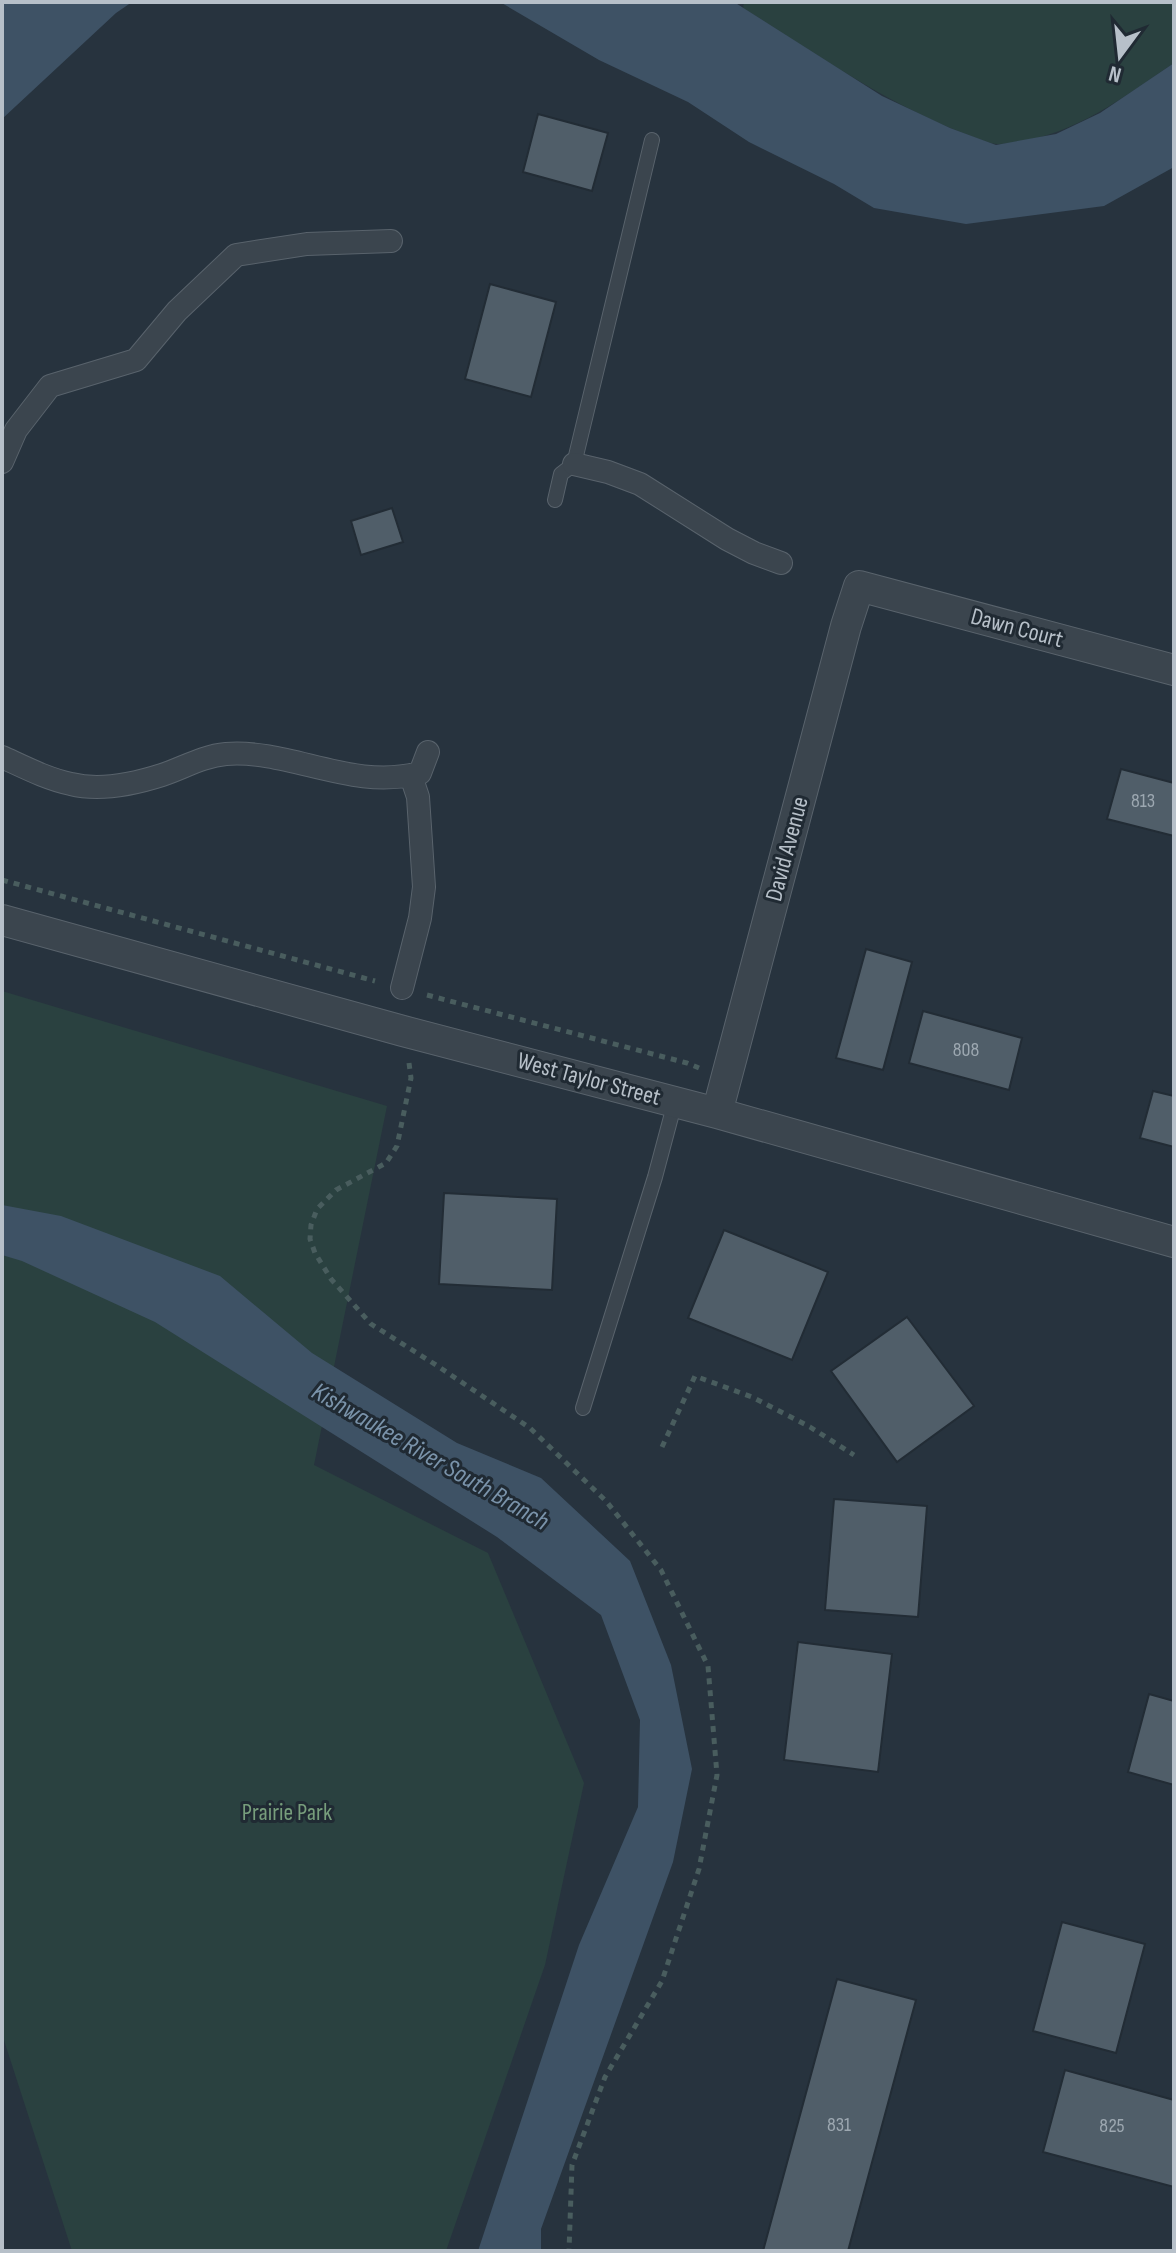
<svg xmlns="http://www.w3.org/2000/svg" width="1176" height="2253" viewBox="0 0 1176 2253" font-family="'Sofia Sans Condensed',sans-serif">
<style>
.green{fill:#2a4140}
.water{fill:#3e5265}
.building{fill:#505e69;stroke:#222c35;stroke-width:2}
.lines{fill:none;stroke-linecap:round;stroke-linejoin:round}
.service-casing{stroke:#59636c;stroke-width:16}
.pedestrian-casing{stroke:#59636c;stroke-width:24}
.minor-casing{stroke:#59636c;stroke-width:32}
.path{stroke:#495d5e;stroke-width:5;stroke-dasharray:6 6;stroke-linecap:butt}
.service{stroke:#3b454e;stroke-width:14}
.pedestrian{stroke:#3b454e;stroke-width:22}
.minor{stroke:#3b454e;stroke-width:30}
.labels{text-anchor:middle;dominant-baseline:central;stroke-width:6;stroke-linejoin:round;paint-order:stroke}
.number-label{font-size:20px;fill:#9da8b1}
.street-label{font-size:24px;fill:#b7c0c9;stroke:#202a33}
.park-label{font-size:24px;fill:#779d7c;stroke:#202a33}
.water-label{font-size:26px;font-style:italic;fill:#7a93aa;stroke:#202a33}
</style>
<rect width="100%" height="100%" fill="#27333e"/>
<path class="green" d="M744,2H1174V63C1118,101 1070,139 1000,144C991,145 980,139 971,136C889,106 817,54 743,8Z
M2,991L387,1106L314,1465L488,1553L584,1783L545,1965L446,2251H72L2,2034Z"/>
<path class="water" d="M2,2H132L116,13L2,119Z
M500,2H734L882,96L950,128L996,145L1056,134L1100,113L1174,63V167L1104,206L966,224L874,208L834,184L749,142L688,102L599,60Z
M2,1205L61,1216L220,1276L312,1353L457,1443L541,1478L630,1561L671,1665L692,1769L673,1862L541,2229V2251H478L579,1945L638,1807L640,1720L601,1615L497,1537L155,1322L22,1261L2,1255Z"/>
<path class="building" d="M538,114L608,133L592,191L523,172Z
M490,284L556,302L531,397L465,379Z
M392,508L403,542L361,555L351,521Z
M1121,769L1174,783V836L1107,819Z
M866,949L912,962L883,1070L836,1058Z
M923,1011L1022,1038L1009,1090L909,1063Z
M1153,1091L1174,1096V1147L1140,1138Z
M444,1193L557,1199L552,1290L439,1284Z
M724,1230L828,1272L792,1360L688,1318Z
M907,1317L974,1406L897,1462L831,1371Z
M834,1499L927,1506L918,1617L825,1610Z
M798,1642L892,1654L878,1772L784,1760Z
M1149,1694L1174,1701V1785L1128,1772Z
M1062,1922L1145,1944L1116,2053L1033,2031Z
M837,1979L916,2000L848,2251H763Z
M1065,2070L1174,2100V2187L1043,2152Z"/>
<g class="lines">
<g class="service-casing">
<path id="service" d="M555,500L561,474L574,464L652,140
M583,1408L655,1177L675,1102"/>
</g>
<g class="pedestrian-casing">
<path id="pedestrian" d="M2,462L16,430L50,386L136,360L177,311L236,255L307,244L391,241
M574,464L608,472L640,484L727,539L754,553L781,563
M2,757C24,767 47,779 71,784C99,791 134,784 162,775C183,768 203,756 226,754C291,749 351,791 420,773L428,752
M402,988L420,918L424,887L418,797L411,776"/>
</g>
<g class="minor-casing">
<path id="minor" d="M2,920L403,1031L717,1113L1174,1242
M717,1113L846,626L859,586L1174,670"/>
</g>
<path class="path" d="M2,880L375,981
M427,995L687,1063L699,1068
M409,1063L411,1078L397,1146L386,1163L336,1190L317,1209L311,1225L310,1239L315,1253L331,1279L371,1324L436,1365L530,1428L606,1501L661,1570L708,1666L717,1775L699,1869L662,1981L605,2077L572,2165L569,2251
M662,1447L695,1376L752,1397L810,1427L854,1455"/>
<use href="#service" class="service"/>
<use href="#pedestrian" class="pedestrian"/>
<use href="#minor" class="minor"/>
</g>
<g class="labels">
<g class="number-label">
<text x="1143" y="801">813</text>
<text x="966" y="1050">808</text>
<text x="839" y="2125">831</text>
<text x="1112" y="2126">825</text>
</g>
<g class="street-label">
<text transform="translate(1017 628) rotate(15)">Dawn Court</text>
<text transform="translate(787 849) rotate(-75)">David Avenue</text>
<text transform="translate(589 1079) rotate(15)">West Taylor Street</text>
</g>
<g class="park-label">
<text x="287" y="1812">Prairie Park</text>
</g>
<g class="water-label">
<text transform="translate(430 1457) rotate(30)">Kishwaukee River South Branch</text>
</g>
</g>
<rect width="1176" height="2253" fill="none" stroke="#b7c0c9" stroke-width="8"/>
<g transform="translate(1120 56) rotate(195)" stroke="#202a33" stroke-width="6" paint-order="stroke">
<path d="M0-6L14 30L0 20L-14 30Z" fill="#b7c0c9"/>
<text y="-12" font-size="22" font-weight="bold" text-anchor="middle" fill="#b7c0c9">N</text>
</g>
</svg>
